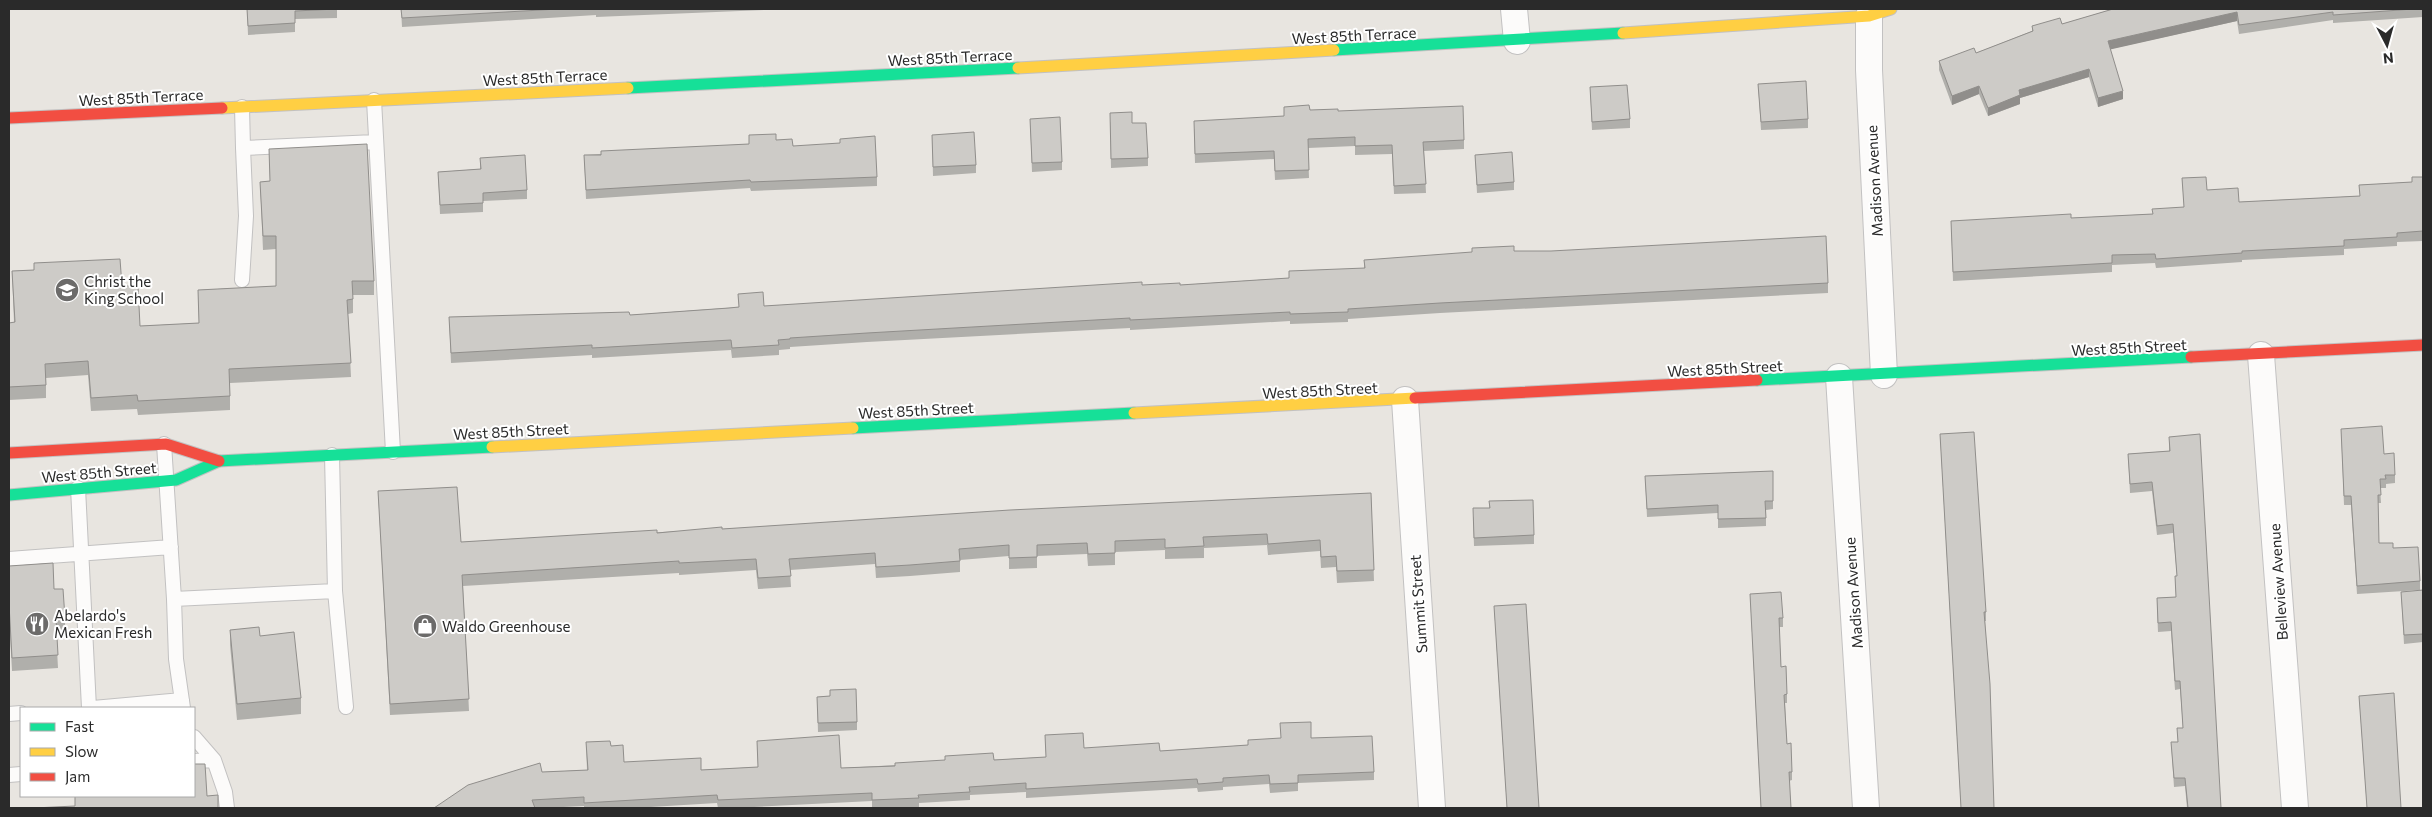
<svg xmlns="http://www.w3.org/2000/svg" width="2432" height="817" viewBox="0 0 2432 817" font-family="Commissioner,sans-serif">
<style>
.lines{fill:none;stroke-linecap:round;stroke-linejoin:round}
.lane-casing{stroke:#c2c1c1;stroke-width:16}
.street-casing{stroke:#c2c1c1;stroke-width:28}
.fast-casing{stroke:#c2c1c1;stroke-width:13}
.slow-casing{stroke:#c2c1c1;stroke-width:13}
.jam-casing{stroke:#c2c1c1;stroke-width:13}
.lane{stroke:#fcfbfa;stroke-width:14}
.street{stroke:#fcfbfa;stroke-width:26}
.fast{stroke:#16e098;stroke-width:11}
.slow{stroke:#ffcf43;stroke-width:11}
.jam{stroke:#f24e42;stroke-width:11}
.wall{fill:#b0afab}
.shaded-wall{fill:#908e8b}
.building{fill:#cdcbc7;stroke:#908e8b}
.labels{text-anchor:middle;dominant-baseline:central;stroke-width:4;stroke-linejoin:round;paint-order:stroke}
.street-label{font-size:15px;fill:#2a2a2a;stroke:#fff}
.poi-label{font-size:15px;fill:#2a2a2a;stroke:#fff;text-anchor:start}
</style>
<rect width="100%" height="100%" fill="#e8e5e0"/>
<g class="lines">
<g class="lane-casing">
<path id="lane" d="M374,100L393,452
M242,107L243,148L375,142
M242,280L246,216L243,148
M164,444L174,599L335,591L332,455
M78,488L89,708
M9,559L171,547
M335,591L346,707
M174,599L176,659L183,708
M93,708L182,700
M9,714L21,713
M194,737L214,760L225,792L227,808
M194,761L214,760
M9,775L21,774"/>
</g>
<g class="street-casing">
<path id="street" d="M1514,9L1517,41
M1869,16V70L1884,375
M2261,355L2295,808
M1839,377L1866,808
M1405,400L1432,808"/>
</g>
<g class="fast-casing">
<path id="fast" d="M1334,50L1623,33
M628,88L1018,68
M1757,380L2191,357
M853,428L1134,413
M9,495L176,480L219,461L492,447"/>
</g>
<g class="slow-casing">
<path id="slow" d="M1623,33L1869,16L1891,9
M1018,68L1334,50
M222,108L628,88
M1134,413L1415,398
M492,447L853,428"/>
</g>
<g class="jam-casing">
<path id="jam" d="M9,118L222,108
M2191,357L2423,345
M1415,398L1757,380
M9,453L166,444L219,461"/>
</g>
<use href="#lane" class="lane"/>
<use href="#street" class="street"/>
<use href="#fast" class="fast"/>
<use href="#slow" class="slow"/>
<use href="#jam" class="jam"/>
</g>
<path class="wall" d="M247,9H337V18L295,19V32L248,35Z
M401,9H786L596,17V15L402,27Z
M2113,9H2423V17L2333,23V20L2239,34L2237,21L2110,49L2123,99L2098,107L2089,77L2020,98V104L1988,116L1979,94L1952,105L1939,70V61L1976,53L2032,31V26L2062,24Z
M1758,84L1808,119V128L1761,130Z
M1590,87L1630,119V128L1592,130Z
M1310,110L1338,111L1464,140V149L1424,151L1426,193L1394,194L1392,154L1355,155V146L1308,148L1309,178L1275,180L1274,159L1195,163L1194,129L1284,116Z
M1030,119L1062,162V170L1032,172Z
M1110,122L1132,123L1148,158V166L1111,168Z
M932,135L976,165V173L933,176Z
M776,140L877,177V186L751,191L750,188L586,199L584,155L749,144Z
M269,149L374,281V295H353V313L348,314L351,377L230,383V410L138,415L137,409L91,411L88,375L46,378V398L9,400V323L14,322L12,271L34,270V263L122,286L140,326L199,323L198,290L276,286V249L263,250L260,182L270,181Z
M1475,155L1514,182V190L1477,193Z
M480,158L527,190V199L483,201V212L440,214L438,172L480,169Z
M2412,177H2423V241L2397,242V246L2344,249V255L2242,260V262L2156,268L2155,263L2112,265V272L1953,281L1951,221L2071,218L2152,214L2184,207L2182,178L2207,190L2239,202L2360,196L2359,185L2412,182Z
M1514,251L1828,283V293L1440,313L1348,319V322L1290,324V321L1130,330V328L867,342L790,347V349L779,350V355L732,358L731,350L592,358V355L451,363L449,317L630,315L739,307L738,294L764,306L1142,285H1180L1289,278L1364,268V260Z
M2341,429L2384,454L2395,475V483L2386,484V488H2380L2381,503H2378L2379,543L2393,548L2420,581V590L2357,594L2351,505H2344Z
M1940,434L1986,612V621H1985L1994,808H1961Z
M2169,437L2221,808H2187L2185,786L2174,787L2171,742H2178L2177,728H2183L2180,689L2175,690L2171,631L2158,632L2157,607V598L2176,597L2175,576H2177L2173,533L2157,535L2152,491L2130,493L2128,454L2169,451Z
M1773,471V509L1766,510V526L1718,528V513L1647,517L1645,476Z
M378,491L461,542L722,529L1371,493L1374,581L1337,583L1336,567L1321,568L1320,551L1268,555L1267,545L1204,548V558L1165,559V550L1115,552V565L1088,566L1087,554L1037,556V568L1009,569V556L960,560V572L910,576L876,578L875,564L790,570L791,587L758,589L756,570L679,575V573L463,586L469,711L390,715Z
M1489,501L1534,535V544L1474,546L1473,517L1489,508Z
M9,566L54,589L65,618V631H56L58,668L12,671L9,617Z
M2423,590V642L2404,644L2401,592Z
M1750,594L1783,618V627H1779L1781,667L1787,694V703H1785L1787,744L1792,772V780L1789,781L1791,808H1761Z
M1494,606L1539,808H1507Z
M230,630L260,636L301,698V714L237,720L230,645Z
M830,696L857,722V730L818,732L817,697Z
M2359,696L2401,808H2367Z
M1045,735L1084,748L1160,751L1248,745L1311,738L1374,772V780L1298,783V791L1270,793L1269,784L1223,787V790L1198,792L1197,788L1026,798V792L970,795V800L919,803V807L887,808H872V801L734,808H718L717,803L634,808H584V806L543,808H434L542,772L587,770L586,742L611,746L624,762L701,770L758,767L757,741L841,768L1046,757Z"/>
<path class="shaded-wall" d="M2237,12V21L2108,50V41Z
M2089,69V77L2020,98V104L1988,116V108L2019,90Z
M1979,86V94L1952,105V96Z
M2123,91V99L2098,107V98Z"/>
<path class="building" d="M247,9H337L295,11V23L248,26Z
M401,9H558L402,18Z
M2113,9H2413L2333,15V12L2239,25L2237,12L2108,41L2123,91L2098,98L2089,69L2019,90L2020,95L1988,108L1979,86L1952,96L1939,61L1974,48L1976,53L2033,31L2032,26L2060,18L2062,24Z
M1806,81L1808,119L1761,122L1758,84Z
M1627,85L1630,119L1592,122L1590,87Z
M1309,105L1310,110L1338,109V111L1463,106L1464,140L1423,142L1426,184L1394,186L1392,145L1355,146V137L1308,139L1309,170L1275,171L1274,151L1195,154L1194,121L1284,116V107Z
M1132,112V123H1146L1148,158L1111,159L1110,113Z
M1060,117L1062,162L1032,163L1030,119Z
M974,132L976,165L933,167L932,135Z
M776,134V140L792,139L793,146L840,143V139L875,136L877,177L751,182L750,180L586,190L584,155H601V151L749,144V135Z
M367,144L374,281H352L353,299L347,300L351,363L229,369L230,396L138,401L137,395L91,398L88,361L45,364L46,385L9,387V323L15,322L12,271L34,270V263L120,259L122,286H138L140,326L199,323L198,290L276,286V236H263L260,182L270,181L269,149Z
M1512,152L1514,182L1477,185L1475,155Z
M525,155L527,190L483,193V203L440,205L438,172L481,169L480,158Z
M2206,177L2207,190L2238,188L2239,202L2360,196L2359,185L2412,182V177H2423V231L2397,233V237L2344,240V246L2242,251V253L2156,259L2155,254L2112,255V263L1953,272L1951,221L2071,214V218L2153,214L2152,209L2184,207L2182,178Z
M1826,236L1828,283L1440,303L1348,309V312L1290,314V312L1130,320V318L867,333L790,338V339L778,340L779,345L732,348L731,340L592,348V345L451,353L449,317L629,312L630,315L729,308L739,307L738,294L763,292L764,306L1142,282V285L1180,283V285L1289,278V271L1365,268L1364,260L1472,252V248L1514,246V251H1551Z
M2382,426L2384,454L2394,453L2395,475H2385L2386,479H2380L2381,495H2378L2379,543H2393V548L2418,547L2420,581L2357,586L2351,496H2344L2341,429Z
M1974,432L1986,612H1984L1990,684L1994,808H1961L1940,434Z
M2200,434L2221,808H2188L2185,778H2174L2171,742H2178L2177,728H2183L2180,681H2175L2171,622L2158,623L2157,598L2176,597L2175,576H2177L2173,524L2157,526L2152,482L2130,484L2128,454L2170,451L2169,437Z
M1773,471V501H1765L1766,518L1718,519V505L1647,509L1645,476Z
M457,487L461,542L657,530V533L722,527V529L1010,510L1371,493L1374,570L1337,571L1336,556L1321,557L1320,540L1268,544L1267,534L1203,537L1204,546L1165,548V539L1115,541V553L1088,554L1087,543L1037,545V557L1009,558V545L959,549L960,561L910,565L876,567L875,553L789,559L791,576L758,578L756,559L679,563V561L462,575L469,699L390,704L378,491Z
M1533,500L1534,535L1474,538L1473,508H1490L1489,501Z
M53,563L54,589H63L65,618L56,619L58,655L12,658L9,604V566Z
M2423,590V634L2404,635L2401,592Z
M1781,592L1783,618H1779L1781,667L1786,666L1787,694L1784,695L1787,744L1791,743L1792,772H1789L1791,808H1761L1750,594Z
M1526,604L1539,808H1507L1494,606Z
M259,627L260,636L294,632L301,698L237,704L230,630Z
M856,689L857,722L818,723L817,697L830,696V690Z
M2394,693L2401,808H2367L2359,696Z
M1311,722V738L1372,736L1374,772L1298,775V783L1270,784L1269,775L1223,778V782L1198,784L1197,779L1026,789V783L969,787L970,792L918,795L919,798L872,800V793L718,800L717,795L584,803V797L532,800L535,808H434L468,785L540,763L542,772L588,770L586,742L610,741L611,746L623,745L624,762L701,758V770L758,767L757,741L839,735L841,768L895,766V763L945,760V756L993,753L994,760L1046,757L1045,735L1083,733L1084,748L1159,743L1160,751L1248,745V740L1281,738L1280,723Z
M194,764H205L207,796L218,795V808H34L75,806V796H194Z"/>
<defs>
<g id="school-disc" transform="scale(1.25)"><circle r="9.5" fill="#6c6b6a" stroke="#fff"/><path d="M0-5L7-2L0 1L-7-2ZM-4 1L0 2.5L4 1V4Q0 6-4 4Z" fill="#fff"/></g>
<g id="restaurant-disc" transform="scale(1.25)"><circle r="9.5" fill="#6c6b6a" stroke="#fff"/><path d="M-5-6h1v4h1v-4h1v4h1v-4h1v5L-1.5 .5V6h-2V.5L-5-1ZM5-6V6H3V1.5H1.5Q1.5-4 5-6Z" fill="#fff"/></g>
<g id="shop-disc" transform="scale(1.25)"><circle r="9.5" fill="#6c6b6a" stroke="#fff"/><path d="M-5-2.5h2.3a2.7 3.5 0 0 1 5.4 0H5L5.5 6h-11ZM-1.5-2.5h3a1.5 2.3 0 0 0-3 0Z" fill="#fff"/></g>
</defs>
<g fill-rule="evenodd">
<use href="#school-disc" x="67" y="290"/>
<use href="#restaurant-disc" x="37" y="624"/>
<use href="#shop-disc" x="425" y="626"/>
</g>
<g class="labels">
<g class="street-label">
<text transform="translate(1354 35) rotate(-3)">West 85th Terrace</text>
<text transform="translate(950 57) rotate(-3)">West 85th Terrace</text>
<text transform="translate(545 77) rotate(-3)">West 85th Terrace</text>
<text transform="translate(141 97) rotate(-3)">West 85th Terrace</text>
<text transform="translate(1874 181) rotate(-93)">Madison Avenue</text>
<text transform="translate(2129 347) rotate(-3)">West 85th Street</text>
<text transform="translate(1725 368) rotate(-3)">West 85th Street</text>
<text transform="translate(1320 390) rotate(-3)">West 85th Street</text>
<text transform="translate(916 410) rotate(-3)">West 85th Street</text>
<text transform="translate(511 431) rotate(-3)">West 85th Street</text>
<text transform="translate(99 472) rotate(-5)">West 85th Street</text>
<text transform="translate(2278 582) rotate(-94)">Belleview Avenue</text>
<text transform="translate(1853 593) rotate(-94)">Madison Avenue</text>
<text transform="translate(1418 604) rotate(-94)">Summit Street</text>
</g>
<g class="poi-label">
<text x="84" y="281">Christ the<tspan x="84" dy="17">King School</tspan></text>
<text x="54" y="615">Abelardo's<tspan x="54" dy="17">Mexican Fresh</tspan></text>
<text x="442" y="626">Waldo Greenhouse</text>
</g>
</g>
<rect width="2432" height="817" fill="none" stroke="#2a2a2a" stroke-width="20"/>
<rect x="20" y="707" width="175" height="90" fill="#ffffff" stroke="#aaaaaa"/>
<rect x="30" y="723" width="25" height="8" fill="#16e098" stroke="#aaaaaa"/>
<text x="65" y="732" font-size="15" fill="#2a2a2a">Fast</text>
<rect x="30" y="748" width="25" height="8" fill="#ffcf43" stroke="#aaaaaa"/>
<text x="65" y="757" font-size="15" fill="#2a2a2a">Slow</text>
<rect x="30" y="773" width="25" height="8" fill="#f24e42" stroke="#aaaaaa"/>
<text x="65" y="782" font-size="15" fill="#2a2a2a">Jam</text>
<g transform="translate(2387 45) rotate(174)" stroke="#ffffff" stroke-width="4" paint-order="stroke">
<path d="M0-4L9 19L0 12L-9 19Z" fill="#2a2a2a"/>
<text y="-8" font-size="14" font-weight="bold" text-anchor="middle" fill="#2a2a2a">N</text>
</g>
</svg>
